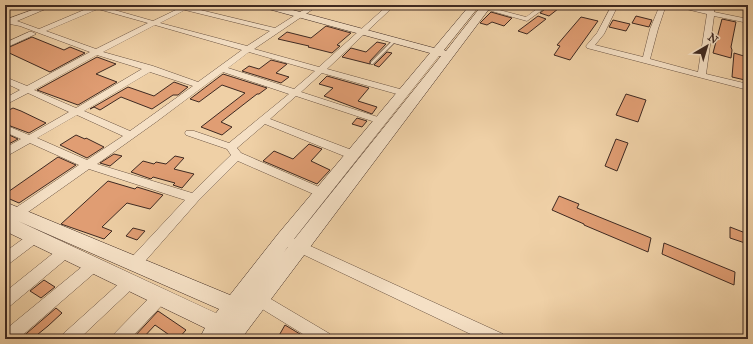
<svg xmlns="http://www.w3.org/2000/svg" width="753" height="344" viewBox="0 0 753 344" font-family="'IM FELL Great Primer',serif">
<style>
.building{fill:#e09d73;stroke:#3e2921}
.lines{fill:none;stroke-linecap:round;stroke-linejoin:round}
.lane-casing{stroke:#6a5342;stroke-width:1.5}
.street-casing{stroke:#6a5342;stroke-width:1}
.secondary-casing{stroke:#3e2921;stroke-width:1}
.lane{fill:#f5e0c5;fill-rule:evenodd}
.street{fill:#f5e0c5;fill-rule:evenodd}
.secondary{fill:#f5e0c5;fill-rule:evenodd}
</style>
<rect width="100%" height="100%" fill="#efd0a6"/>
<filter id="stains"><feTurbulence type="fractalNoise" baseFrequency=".005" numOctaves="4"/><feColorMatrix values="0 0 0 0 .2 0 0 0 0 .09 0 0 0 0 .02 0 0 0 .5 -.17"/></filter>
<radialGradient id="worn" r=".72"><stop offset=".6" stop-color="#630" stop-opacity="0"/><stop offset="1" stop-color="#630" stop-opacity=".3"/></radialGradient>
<path class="building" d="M550,5H563L549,16L540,13Z
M491,12L512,18L504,26L492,22L487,25L480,23Z
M538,16L546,19L527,34L518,31Z
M636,16L652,20L649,27L632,23Z
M581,17L598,21L570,60L554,55L560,46L557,45Z
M722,19L736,22L731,47L732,50L731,58L713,53Z
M613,20L630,24L626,31L609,27Z
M326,26L351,33L337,45L340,46L332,53L308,47L309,46L278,39L287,32L311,38Z
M32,37L64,50L70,47L85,53L50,72L5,51V49Z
M377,42L386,44L370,61V64L342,57L351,48L366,52Z
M387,52L392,53L379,67L374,65Z
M734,53L747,57L745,80L732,77Z
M97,57L116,64L96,74L117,82L78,105L37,90Z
M271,60L287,64L276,73L289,77L281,83L242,71L249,66L259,69Z
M223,74L267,88L259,94H257L221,122L232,127L222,135L201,127L245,93L222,85L199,102L190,99Z
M327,76L369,88L358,101L377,107L372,114L324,96L333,88L319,84Z
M174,82L188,87L178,95H173L152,109L121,97L100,110L94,107L90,109L128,87L154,96Z
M626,94L646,100L638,122L616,115Z
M13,108L21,111L46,123L29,133L5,124V112Z
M357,118L367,121L362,127L352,124Z
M7,134L18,139L5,146V135Z
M76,135L85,139L86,138L104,147L87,158L60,145Z
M616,139L628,143L617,171L605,166Z
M309,144L322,149L311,161L330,170L317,184L263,161L274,151L293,159Z
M114,154L122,156L110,166L100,163Z
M175,156L184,158L174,169L194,174L182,188L173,185L175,183L153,177L151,179L131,172L143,161L154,164L156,162L166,164Z
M58,157L76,165L19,203L5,197V194Z
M108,181L135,189L137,187L163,195L150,209L127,203L102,227L112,231L104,239L61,224Z
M559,196L579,204L577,208L651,238L648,252L584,225V224L552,210Z
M730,227L748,234V244L730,238Z
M133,228L145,231L137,240L126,236Z
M664,243L735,272L734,285L662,254Z
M44,280L55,287L41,298L30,291Z
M56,308L62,313L48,326L32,339H20Z
M158,311L186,330L178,339H175L155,325L142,339L134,337Z
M285,325L305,337V339H277Z"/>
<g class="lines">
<g class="lane-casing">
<path id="lane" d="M394,39L397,40L373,64H371V62Z"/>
</g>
<g class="street-casing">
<path id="street" d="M46,5H55L17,21L39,29L91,7L87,5H97L153,21L184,6L275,28L311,5H319L254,49L319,67L388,5H395L327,69L407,91L408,93L404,96L322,73L301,92L384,119L386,121L384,123H378L296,96L270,119L357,152L358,155L357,158H349L265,124L237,148L241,153L326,190L328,193L326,196L322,197L318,196L238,161L198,201L140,267L135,269L130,267L128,263L130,259L185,200L89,169L21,217L5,226V215L79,165L30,143L5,157V148L21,139L5,132V125L29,135L69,112L28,93L5,105V98L20,90L5,83V77L27,86L90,52L20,26L5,23V20ZM98,9L148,23L96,49L46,31ZM185,10L270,31L247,46L160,23ZM155,25L242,50L198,82L153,66L103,52ZM249,52L315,71L294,89L228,68ZM97,55L142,69L76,108L34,90ZM150,72L193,86L130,131L84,111ZM223,72L289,94L229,143L194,131H186L185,133L186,135L227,149L231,155L192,193L97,164L156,122ZM77,115L123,136L87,160L37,138Z
M461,5H474L477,7L474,9Z
M542,5H549L527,21L481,8L484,6L526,17Z
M612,5H618L604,34L595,45L643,57L650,29L660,5H666L658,29L650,59L698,72L707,14L669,5H682L708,10L709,5H715L714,12L748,19V23L714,16L706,74L748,84V90L587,48L586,46L597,33Z
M29,32H32L36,34L5,48V43Z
M35,232L39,233L41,237L39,241L10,263L5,265V252L31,233Z
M284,234L503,334L506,339H481L279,243L278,239L279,235Z
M66,246L71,247L73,251L71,255L10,306L5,308V292L61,247Z
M94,259L99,261L101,265L99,269L18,339H5V330L89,261Z
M129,277L134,279L136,283L134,287L79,339H60L63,334L124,279Z
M160,290L165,292L167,297L165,302L130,339H111L114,334L155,292Z
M259,292L330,334L333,339H311L254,304L252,299L254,294Z"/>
</g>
<g class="secondary-casing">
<path id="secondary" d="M259,5H274L434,48L470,5H480L444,50L446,51L482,5H492L241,339H199L205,328L5,231V216L10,218L5,215V202L230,295L278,234L430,53L261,7ZM439,56H441L284,252L290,244ZM18,221L219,309L216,313Z"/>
</g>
<use href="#lane" class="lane"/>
<use href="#street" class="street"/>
<use href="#secondary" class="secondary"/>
</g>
<rect width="753" height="344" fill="none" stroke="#efd0a6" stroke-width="20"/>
<rect x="6" y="6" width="741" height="332" fill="none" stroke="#3e2921" stroke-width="2"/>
<rect x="10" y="10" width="733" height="324" fill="none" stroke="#3e2921"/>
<g transform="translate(707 46) rotate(38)" stroke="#f5e0c5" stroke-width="3" paint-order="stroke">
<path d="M0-3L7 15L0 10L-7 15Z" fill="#3e2921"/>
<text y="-6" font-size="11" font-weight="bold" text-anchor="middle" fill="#3e2921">N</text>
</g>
<rect width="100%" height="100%" filter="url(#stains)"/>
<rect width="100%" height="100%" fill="url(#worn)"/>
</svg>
